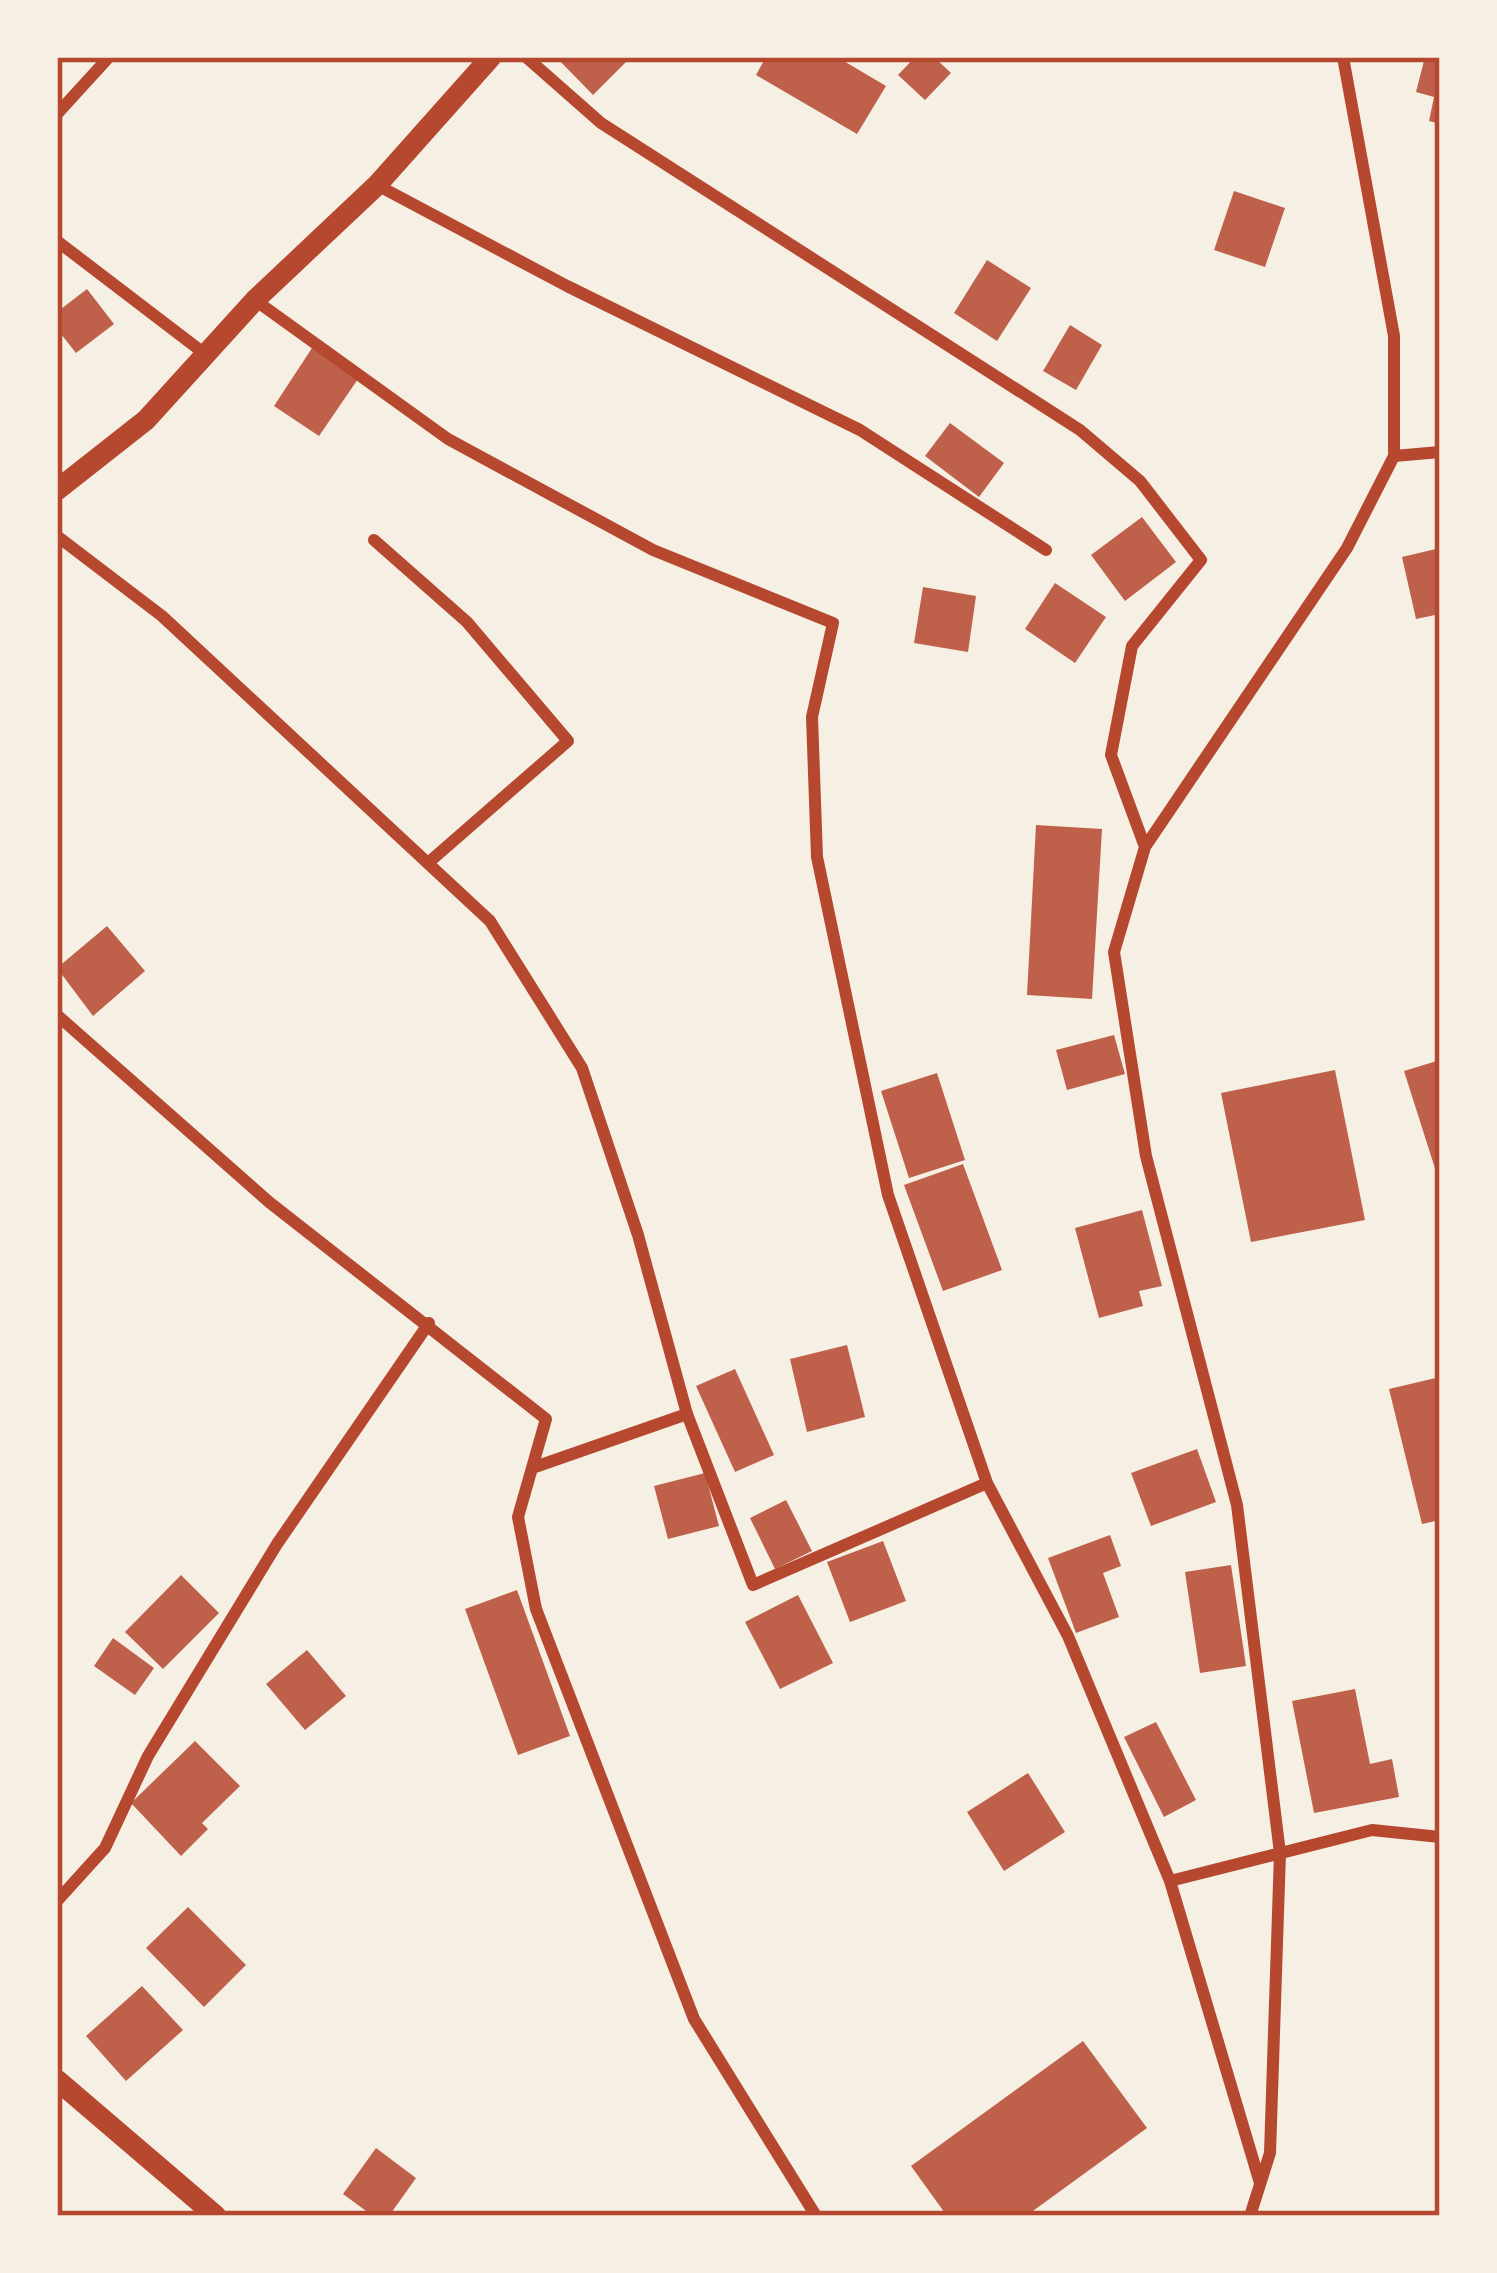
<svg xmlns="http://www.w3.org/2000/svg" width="1497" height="2273" viewBox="0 0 1497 2273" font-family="Raleway,sans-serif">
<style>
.building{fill:#bf614a}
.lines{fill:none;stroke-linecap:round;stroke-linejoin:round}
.minor{stroke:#b5482f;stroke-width:12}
.tertiary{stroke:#b5482f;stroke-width:21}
.neatline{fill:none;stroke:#b5482f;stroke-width:4.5}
</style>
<rect width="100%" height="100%" fill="#f6efe4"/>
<path class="building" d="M556,57H631L593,95Z
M766,57H837L886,86L857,134L756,75Z
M915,57H934L951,73L925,100L898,75Z
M1425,57H1440V124L1429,121L1434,97L1416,92Z
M1234,191L1285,208L1265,267L1214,250Z
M987,260L1031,288L997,341L954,313Z
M87,289L114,324L76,353L57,329V312Z
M1070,325L1102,345L1076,390L1043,371Z
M312,348L358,379L319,436L274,406Z
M950,423L1004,463L979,497L925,456Z
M1142,517L1176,562L1125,601L1091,555Z
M1440,548V614L1416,619L1402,557Z
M1055,583L1106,617L1075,663L1025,629Z
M923,587L976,596L968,652L914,643Z
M1036,825L1102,829L1092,999L1027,995Z
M107,926L145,971L93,1016L57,968Z
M1114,1035L1125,1074L1067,1090L1056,1050Z
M1440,1060V1181H1439L1404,1071Z
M1335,1070L1365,1220L1251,1242L1221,1093Z
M937,1073L965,1160L909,1178L881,1091Z
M963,1164L1002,1270L943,1291L904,1185Z
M1142,1210L1162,1286L1139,1291L1143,1306L1099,1318L1075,1228Z
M847,1345L865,1417L807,1432L790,1359Z
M735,1369L774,1455L735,1472L696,1386Z
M1440,1377V1520L1422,1524L1389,1389Z
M1197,1449L1216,1502L1151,1526L1131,1473Z
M705,1473L719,1526L668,1539L654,1486Z
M786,1500L812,1551L775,1569L750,1518Z
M1110,1535L1121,1566L1103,1573L1119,1617L1076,1633L1048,1558Z
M883,1541L906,1601L850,1622L827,1562Z
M1231,1565L1246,1666L1200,1673L1185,1572Z
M181,1575L219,1613L163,1669L125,1632Z
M517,1590L570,1736L518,1755L465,1609Z
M798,1595L833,1663L780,1689L745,1622Z
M113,1638L154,1668L135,1695L94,1666Z
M307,1650L346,1696L305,1730L266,1684Z
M1355,1689L1370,1764L1392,1759L1399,1797L1314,1813L1292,1701Z
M1156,1722L1196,1800L1164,1817L1124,1737Z
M195,1741L240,1786L202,1823L208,1829L181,1856L131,1803Z
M1028,1773L1065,1832L1004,1871L967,1812Z
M188,1907L246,1965L204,2007L146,1948Z
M142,1986L183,2030L126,2081L86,2036Z
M1083,2041L1147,2128L1026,2216H947L911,2166Z
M376,2148L416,2178L389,2216H373L343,2194Z"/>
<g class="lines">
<path class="minor" d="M526,57L601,123L1080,430L1140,481L1201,560L1132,646L1111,755L1145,847
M57,114L109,57
M377,185L567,286L860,430L1046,550
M57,241L205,354
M255,300L448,439L653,550L833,623L812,717L817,857L888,1195L987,1483L1068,1636L1170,1881L1260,2183
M1394,456L1440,452
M57,536L162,616L490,921L582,1068L638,1235L687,1414L753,1585L987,1483
M374,540L467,622L568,741L428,863
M57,1015L269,1202L546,1419L518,1517L536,1609L694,2019L816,2216
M535,1467L687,1414
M1170,1881L1372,1830L1440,1837
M57,1901L105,1848L148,1756L277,1544L429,1323
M1250,2216L1270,2153L1280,1853L1237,1505L1146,1156L1114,952L1145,847L1347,548L1394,456V336L1343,57"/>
<path class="tertiary" d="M57,490L146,420L255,300L377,185L491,57
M57,2080L216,2216"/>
</g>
<rect width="1497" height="2273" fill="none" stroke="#f6efe4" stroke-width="120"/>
<rect x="60" y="60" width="1377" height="2153" class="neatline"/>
</svg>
